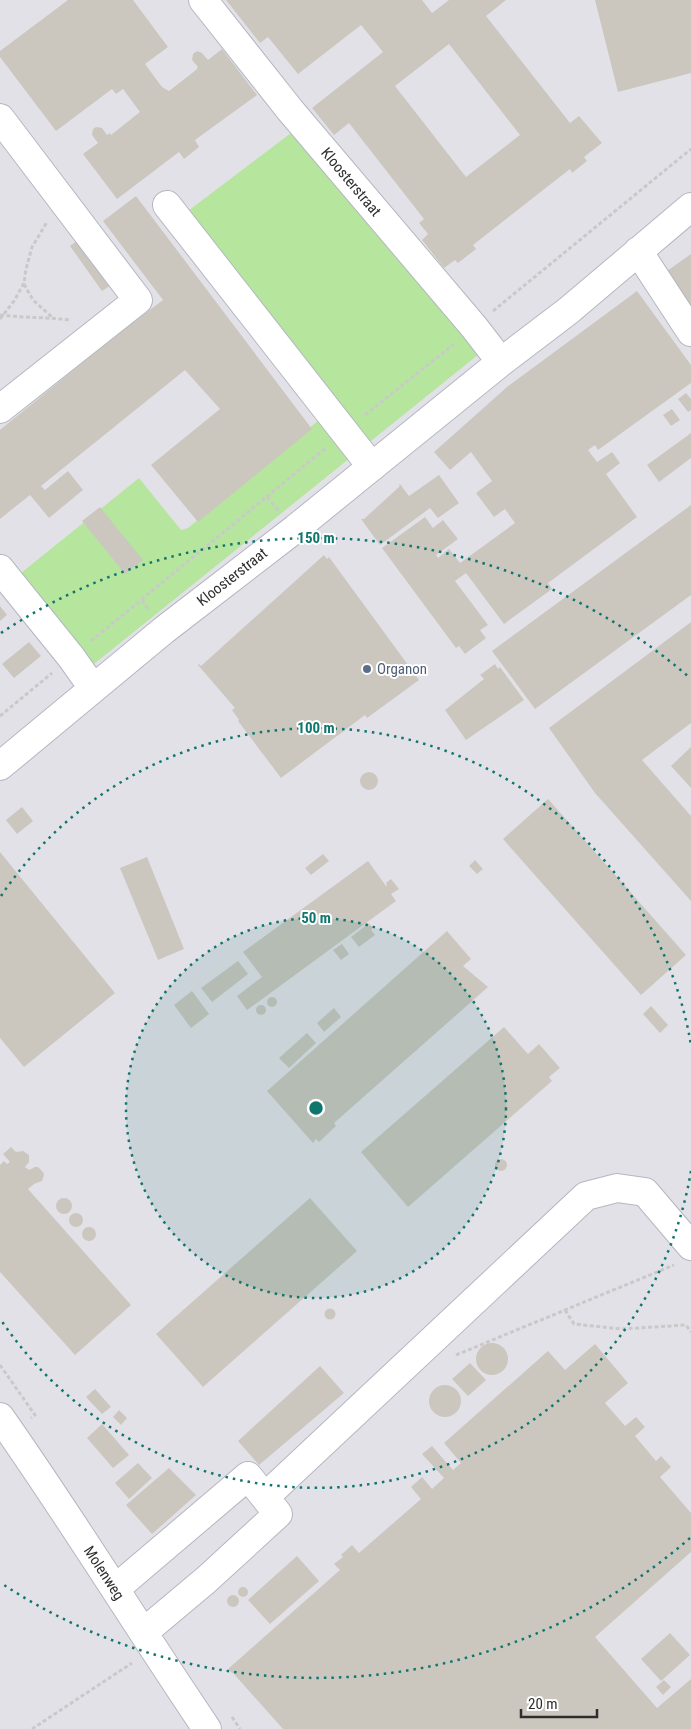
<svg xmlns="http://www.w3.org/2000/svg" width="691" height="1729" viewBox="0 0 691 1729" font-family="'Roboto Condensed',sans-serif">
<style>
.industrial{fill:#e3e1e8}
.green{fill:#b6e59e}
.building{fill:#cbc7bf;fill-rule:evenodd}
.lines{fill:none;stroke-linecap:round;stroke-linejoin:round}
.minor-casing{stroke:#b4b7c1;stroke-width:30}
.path{stroke:#c9c9c9;stroke-width:3;stroke-dasharray:4 2.5;stroke-linecap:butt}
.minor{stroke:#fff;stroke-width:28}
.ring{fill:none;stroke:#0f766e;stroke-width:2.5;stroke-dasharray:2.5 5}
.service-dot{fill:#5c6f8a;stroke:#fff;stroke-width:2}
.labels{text-anchor:middle;dominant-baseline:central;stroke-width:4;stroke-linejoin:round;paint-order:stroke}
.street-label{font-size:15px;fill:#2e2e2e;stroke:#fff}
.service-label{font-size:15px;fill:#4e5e75;stroke:#fff;text-anchor:start}
.centre{fill:#0f766e;stroke:#fff;stroke-width:2.5}
.ring-label{font-size:15px;text-anchor:middle;font-weight:bold;fill:#0f766e;stroke:#fff;stroke-width:4;stroke-linejoin:round;paint-order:stroke}
</style>
<rect width="100%" height="100%" fill="#efe9e1"/>
<path class="industrial" d="M0,0H691V1729H0Z"/>
<path class="green" d="M291,133H299L484,350L366,445L188,211Z
M319,420L350,458L94,664L21,573L139,478L181,530L188,528Z"/>
<path class="building" d="M68,0H133L168,47L145,64L162,87L169,91L196,70L198,67L192,60L193,54L197,51L202,53L208,60L222,49L257,95L195,140L199,147L184,159L179,152L117,199L83,154L98,143L92,135L93,129L96,127L102,128L107,135L110,133L111,135L140,112L123,89L116,94L112,89L56,131L0,57V51Z
M226,0H422L432,13L449,0H506L486,16L570,123L579,116L602,143L584,157L587,161L572,173L570,169L473,245L476,249L458,263L455,260L444,268L422,240L428,234L419,223L424,219L349,123L334,135L312,108L383,52L361,25L298,74L268,37L260,43ZM449,44L520,135L466,177L395,86Z
M595,0H691V73L618,92Z
M136,196L312,429L198,522L151,465L220,409L185,370L41,486L45,490L68,471L83,490L49,518L30,495L0,519V430L142,314L143,315L163,300L103,221Z
M81,238L113,284L102,291L70,246Z
M691,254V305L667,271Z
M637,291L691,365V383L598,450L595,445L588,450L597,462L612,452L620,463L606,474L637,517L548,583L552,589L504,624L466,573L455,581L488,625L480,630L486,638L465,654L459,646L456,648L382,548L425,517L433,528L443,520L458,539L436,555L438,558L449,549L460,563L515,523L505,509L494,517L476,493L492,481L471,452L450,470L434,452L507,387Z
M686,393L691,399V410L688,412L678,399Z
M672,409L680,420L671,426L663,415Z
M691,433V458L659,482L647,465Z
M439,475L459,503L438,518L430,508L380,545L361,519H364L400,486L399,485L400,484L409,496Z
M691,505V595L535,709L492,651Z
M100,507L143,560L125,574L82,521Z
M324,555L327,559L329,557L419,680L367,718L365,715L281,778L238,721L239,720L232,710L235,708L198,665L199,664L201,666Z
M0,606L7,615L0,621Z
M691,622V723L642,760L691,816V901L595,793L549,728Z
M29,642L41,656L14,678L2,664Z
M495,664L498,669L500,667L524,700L466,740L445,710L484,679L480,675Z
M691,747V788L671,766Z
M360 781a9 9 0 1 1 18 0a9 9 0 1 1-18 0Z
M548,799L686,955L641,995L503,839Z
M22,807L33,821L17,834L6,820Z
M0,852L115,993L24,1067L0,1038Z
M323,854L329,861L311,875L305,868Z
M147,857L184,949L158,960L120,868Z
M475,860L483,869L477,874L469,866Z
M368,861L386,886L387,885L386,883L391,879L399,889L391,894L396,901L247,1010L237,996L262,977L243,952Z
M369,923L373,928L371,930L375,935L359,947L351,937Z
M447,931L471,959L463,966L488,987L334,1123L336,1126L319,1142L316,1139L313,1143L267,1091Z
M342,944L349,954L341,960L333,950Z
M238,961L248,974L212,1002L201,988Z
M192,991L209,1014L191,1028L174,1005Z
M267 1002a5 5 0 1 1 10 0a5 5 0 1 1-10 0Z
M256 1010a5 5 0 1 1 10 0a5 5 0 1 1-10 0Z
M651,1006L668,1025L660,1033L643,1014Z
M334,1008L341,1017L324,1032L317,1023Z
M504,1027L528,1054L539,1044L560,1068L549,1077L552,1081L408,1207L361,1152Z
M307,1033L316,1043L289,1068L279,1058Z
M11,1147L16,1152L23,1151L29,1155V1162L25,1167L29,1170L35,1167H38L43,1172L44,1175L42,1181L34,1184L28,1189L131,1305L75,1355L0,1272V1165L4,1161L7,1164L10,1162L3,1154Z
M495 1165a6 6 0 1 1 12 0a6 6 0 1 1-12 0Z
M310,1198L357,1251L203,1387L156,1334Z
M56 1206a8 8 0 1 1 16 0a8 8 0 1 1-16 0Z
M69 1220a7 7 0 1 1 14 0a7 7 0 1 1-14 0Z
M82 1234a7 7 0 1 1 14 0a7 7 0 1 1-14 0Z
M324.5 1314a5.5 5.5 0 1 1 11 0a5.5 5.5 0 1 1-11 0Z
M476 1359a16 16 0 1 1 32 0a16 16 0 1 1-32 0Z
M595,1344L628,1383L605,1403L625,1426L636,1417L645,1427L635,1436L656,1461L661,1456L671,1467L660,1477L691,1513V1552L595,1637L657,1708L691,1679V1729H283L233,1673H232L228,1669L340,1570L334,1564L343,1557L341,1555L352,1545L359,1553L421,1499L411,1487L422,1477L432,1489L444,1478L422,1454L432,1446L453,1470L461,1463L444,1443L548,1351L565,1370Z
M470,1363L486,1380L468,1396L452,1379Z
M320,1366L344,1393L259,1465L238,1441Z
M429 1401a16 16 0 1 1 32 0a16 16 0 1 1-32 0Z
M95,1389L111,1407L102,1414L86,1397Z
M119,1410L127,1418L121,1425L113,1417Z
M102,1424L129,1455L113,1468L87,1438Z
M138,1463L152,1478L129,1499L115,1483Z
M169,1468L196,1495L152,1534L126,1505Z
M297,1556L319,1581L270,1624L248,1600Z
M238 1592a5 5 0 1 1 10 0a5 5 0 1 1-10 0Z
M227 1601a6 6 0 1 1 12 0a6 6 0 1 1-12 0Z
M670,1633L690,1655L661,1681L641,1659Z
M664,1680L671,1687L663,1695L656,1687Z"/>
<g class="lines">
<g class="minor-casing">
<path id="minor" d="M203,0L290,110L474,327L501,362
M0,118L138,300L0,409
M167,205L372,467
M638,251L691,332
M0,569L71,657L93,688
M0,766L164,630L295,529L501,362L568,311L691,207
M0,1417C72,1519 137,1626 207,1729
M265,1497L586,1196L617,1188L645,1192L691,1246
M115,1589L248,1476L278,1514L206,1580L144,1632"/>
</g>
<path class="path" d="M24,284L33,300L52,317
M493,311L691,149
M0,315C23,318 47,317 70,320
M0,319L14,301L24,283L26,269L32,247L47,222
M365,415L454,344
M267,497L278,510
M142,600L149,610
M91,641L326,448
M0,716L52,673
M565,1310L574,1324L621,1329L686,1325L691,1332
M456,1355L674,1265
M0,1365L35,1415L31,1418
M232,1717L240,1729
M32,1729L132,1663"/>
<use href="#minor" class="minor"/>
</g>
<circle cx="316" cy="1108" r="190" fill="#0f766e" fill-opacity=".12"/>
<g class="ring">
<circle cx="316" cy="1108" r="190"/>
<path d="M691 1171A380 380 0 0 1 1 1320M1 896A380 380 0 0 1 691 1045"/>
<path d="M690 1538A570 570 0 0 1 1 1583M1 633A570 570 0 0 1 690 678"/>
</g>
<circle class="service-dot" cx="367" cy="669" r="5"/>
<g class="labels">
<g class="street-label">
<text transform="translate(351 182) rotate(50)">Kloosterstraat</text>
<text transform="translate(232 577) rotate(-38)">Kloosterstraat</text>
<text transform="translate(104 1573) rotate(57)">Molenweg</text>
</g>
<g class="service-label">
<text x="377" y="669">Organon</text>
</g>
</g>
<circle cx="316" cy="1108" r="8" class="centre"/>
<g class="ring-label">
<text x="316" y="543">150 m</text>
<text x="316" y="733">100 m</text>
<text x="316" y="923">50 m</text>
</g>
<path d="M521 1709v8h76v-8" fill="none" stroke="#2e2e2e" stroke-width="2.5"/>
<text x="528" y="1709" font-size="15" fill="#2e2e2e" stroke="#ffffff" stroke-width="4" paint-order="stroke">20 m</text>
</svg>
